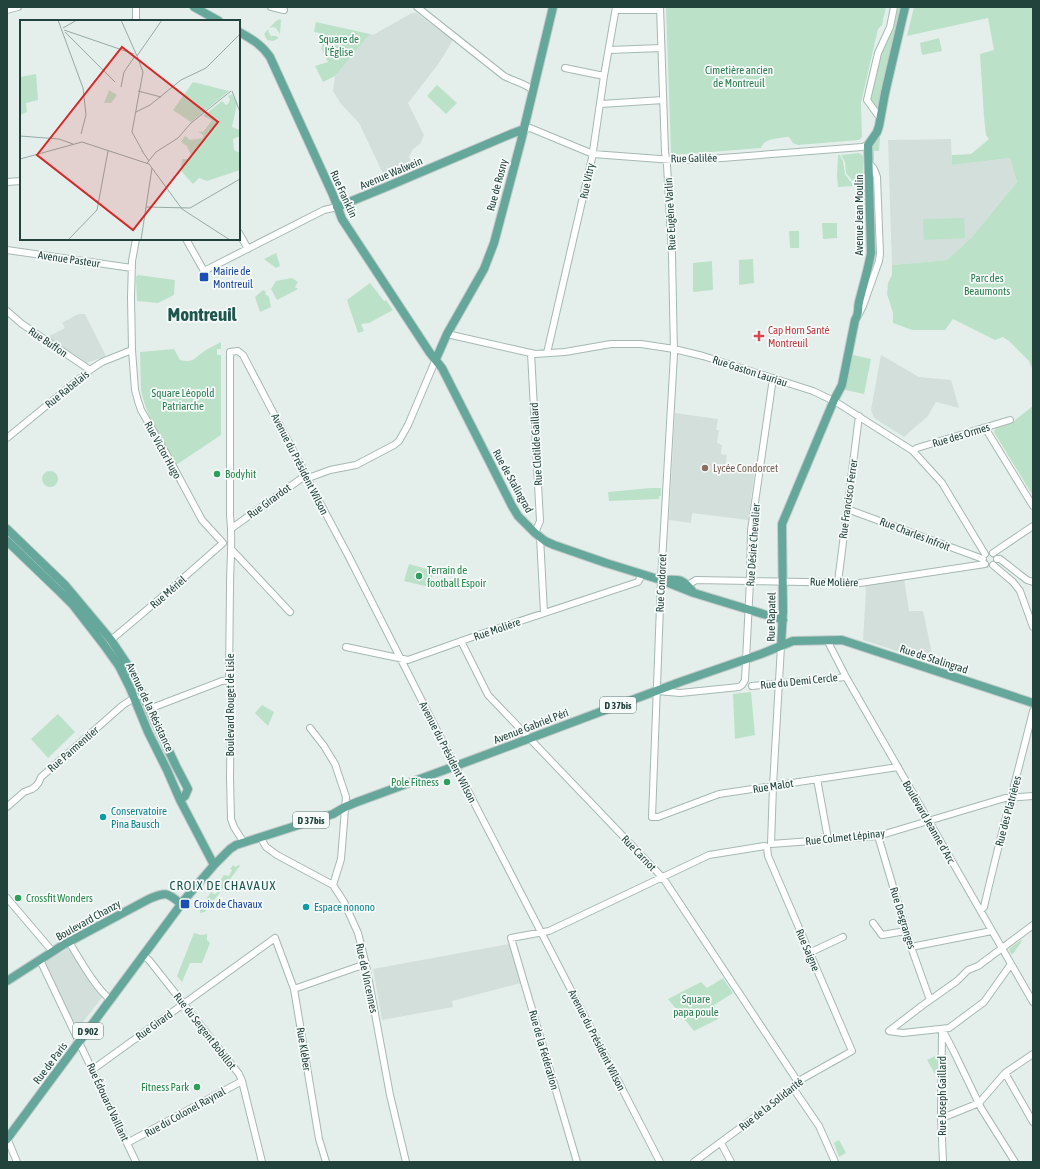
<svg xmlns="http://www.w3.org/2000/svg" width="1040" height="1169" viewBox="0 0 1040 1169" font-family="'Asap Condensed',sans-serif">
<style>
.built{fill:#d2dfda}
.green{fill:#bce1c9}
.lines{fill:none;stroke-linecap:round;stroke-linejoin:round}
.minor-casing{stroke:#a6b8b3;stroke-width:8}
.major-casing{stroke:#c1cac8;stroke-width:10}
.minor{stroke:#fff;stroke-width:6}
.major{stroke:#66a79c;stroke-width:8}
.transit-dot{fill:#1a4fb4;stroke:#f6fbf9;stroke-width:1.5}
.health-dot{fill:#e0444e;stroke:#f6fbf9;stroke-width:1.5}
.education-dot{fill:#8d6e63;stroke:#f6fbf9;stroke-width:1.5}
.leisure-dot{fill:#2e9e5b;stroke:#f6fbf9;stroke-width:1.5}
.culture-dot{fill:#0f9aa8;stroke:#f6fbf9;stroke-width:1.5}
.labels{text-anchor:middle;dominant-baseline:central;stroke-width:3.5;stroke-linejoin:round;paint-order:stroke}
.shield{fill:#f6fbf9;stroke:#627a75;stroke-width:1}
.shield-label{font-size:10px;font-weight:bold;fill:#22423c}
.park-label{font-size:11px;fill:#297c50;stroke:#f6fbf9}
.street-label{font-size:11px;fill:#22423c;stroke:#f6fbf9}
.transit-label{font-size:11px;fill:#164399;stroke:#f6fbf9;text-anchor:start}
.health-label{font-size:11px;fill:#be3a42;stroke:#f6fbf9;text-anchor:start}
.education-label{font-size:11px;fill:#785e54;stroke:#f6fbf9;text-anchor:start}
.leisure-label{font-size:11px;fill:#27864d;stroke:#f6fbf9;text-anchor:start}
.culture-label{font-size:11px;fill:#0d838f;stroke:#f6fbf9;text-anchor:start}
.quarter-label{font-size:13px;letter-spacing:1px;fill:#1c564d;stroke:#f6fbf9}
.town-label{font-size:19px;font-weight:bold;fill:#1c564d;stroke:#f6fbf9}
.inset-road{fill:none;stroke:#96aaa5;stroke-width:1}
.view{fill:#d62828;fill-opacity:0.15;stroke:#d62828;stroke-width:2}
.inset-edge{fill:none;stroke:#22423c;stroke-width:2}
</style>
<rect width="100%" height="100%" fill="#e4efeb"/>
<path class="built" d="M412,13H416L453,40L439,63L408,103L424,135L420,144L413,149L409,157L414,169L386,180L359,123L341,104L333,91L335,76L370,34L373,35Z
M951,139L952,165L1010,158L1017,182L971,238L947,260L892,265L888,140Z
M78,314H85L106,356L87,363L47,337L65,328L62,323Z
M881,355L919,377L951,380L959,408L936,402L928,416L904,437L874,418L871,410Z
M675,413L718,419L716,430H719L717,443L722,445L721,454L727,455L725,466L743,469L744,467L755,469L748,520L692,513L691,523L669,520Z
M904,578L909,611H923L934,663L863,640L866,592L865,584Z
M509,944L521,983L452,1001L453,1007L382,1020L373,969Z
M68,949L72,952L103,996L76,1031L46,966V961L53,957Z"/>
<path class="green" d="M666,7H886L882,25L878,29L861,103L862,137L859,140L798,145L793,143L789,137H786C778,139 764,138 761,148L673,155L671,152Z
M898,7H901L877,112L869,102L879,59L893,29Z
M914,7H1033V371L1029,361L1009,341L1003,337L995,340L953,319L945,330H912L893,323V313L887,294L888,283L892,275V265L947,260L971,238L1017,182L1010,158L952,165V155L971,154L989,139L986,135L984,117L980,54L994,50L988,18L907,36Z
M280,19L281,20L280,34L276,28L273,27L269,28L276,21Z
M316,22L370,34L335,76L323,82L315,66L328,62L321,48L322,47L323,41L320,33L314,32Z
M268,29L269,33L271,36H276L279,38L273,41L267,40L264,34Z
M939,38L942,51L922,55L920,43Z
M437,85L457,103L446,114L427,96Z
M880,137L879,151H874V160H872C871,150 871,143 880,137Z
M859,153L863,156V170H862L863,171C863,178 866,185 857,186L846,173L845,162L841,155Z
M838,155H840L843,161L845,174L854,186L838,187L837,177Z
M964,218L965,238L924,240L923,219Z
M822,223H837V238L823,239Z
M789,231H799V248H790Z
M276,253L280,266L276,268L264,259Z
M753,259L754,283L739,285V260Z
M712,261L713,290L693,292V263Z
M138,275L175,280L174,295L158,303L137,301L136,277Z
M292,278L298,282L295,287L298,289L277,300L271,289L276,281Z
M370,283L384,301L386,300L393,310L369,323L361,324L364,331L358,333L347,300Z
M263,290L266,292L265,294L269,297L271,307L260,312L255,297Z
M221,342V349H217V355H221V435L176,465C163,441 146,417 141,390L140,352L174,349L180,360C194,363 193,359 203,352C208,348 216,345 221,342Z
M853,355L871,359L864,394L845,390Z
M1033,406V496L994,432L996,428L1013,423L1015,420Z
M42 479a8 8 0 1 1 16 0a8 8 0 1 1-16 0Z
M651,488H661V496H659V499L609,501L608,492Z
M409,564L434,571L429,587L404,581Z
M751,692L755,735L735,739L733,694Z
M262,705L274,712L268,726L255,713Z
M58,714L75,732L48,758L31,739Z
M233,865L235,867L239,865L240,866L205,912L200,913V908L204,910L209,902L206,899L211,892L214,894H216L222,883L220,881L224,875L229,876L232,870L230,869Z
M194,933L201,935L207,934V940L210,943L202,963H190L182,982L177,976Z
M1021,940L1022,941L1013,954H1011L1009,950L1010,948Z
M723,978L733,993L714,1005L718,1019L694,1031L668,999L701,982L707,988Z
M937,1055V1073L935,1074L927,1060Z
M839,1140L846,1153L839,1157L834,1143Z"/>
<g class="lines">
<g class="minor-casing">
<path id="minor" d="M136,7V21
M271,7L284,10
M417,7L504,76C513,81 524,83 533,90
M660,7L665,152L667,165L672,255L674,354L661,580L652,817H658L719,794L898,767
M7,10L18,7
M616,10H660
M609,50L661,48
M565,68L604,76
M601,104L663,100
M880,118L867,100L878,53L890,27L894,7
M524,129L530,128L535,130L593,154L673,160L709,159L862,147L868,145
M7,182L21,181
M239,233L248,249
M136,239L132,261L131,297L132,350L135,390L138,401L141,410L167,455L202,520L223,543
M186,239L204,271L324,210L337,207
M7,250L132,268
M7,311L22,324L90,370
M859,314L863,306L879,261L880,254L877,177L874,169L869,163
M447,334L535,354L565,352L611,344H641L674,349L703,356L813,391L836,402L913,451L942,483L985,554
M531,353L540,521L535,533
M547,353L592,158L604,76L616,7
M983,428L987,431L1033,506
M7,438L90,370L102,362L132,350
M913,451L917,448L1010,420
M847,509L983,559
M232,528L302,478L305,477H311L330,470L356,465L394,445L399,441L408,425L436,359
M540,537L544,613
M232,550L290,612
M993,553L1033,526
M997,559H1000L1027,580L1033,582
M993,565L1013,582L1020,591L1033,627
M838,582L859,416
M685,588L688,585L696,580L860,583L985,564
M111,640L156,602L223,543
M827,640L846,677L1033,1002
M461,641L488,695L663,878L798,1082
M781,646L773,786L771,844L878,836L1005,798L1033,796
M346,647L408,660L481,634L638,582L642,575
M752,686L846,677
M658,691L680,693L739,687L742,685L745,680L750,581L751,530L773,378
M149,709L222,681L229,680
M310,728L324,746L335,764L346,797L341,859L333,885
M817,779L828,839
M7,807L24,792L32,789L36,786L39,782L41,777L48,771L123,705L134,698L143,694
M878,836L911,947L930,1000
M260,837L266,847L277,855L333,885L344,902L358,933L366,965L390,1095L406,1162
M244,843L234,827L231,819L230,777L231,690L229,680L230,586C230,562 233,539 230,516V352L238,351L243,355L307,477L311,486L349,557L452,760L660,1162
M7,898L53,952
M981,910L984,907C999,841 1017,776 1033,711
M873,923L882,935L906,931
M69,942C79,958 96,989 111,1000
M911,947L992,931
M809,953L843,937
M144,956L149,960L239,1074L242,1081L262,1162
M40,960L136,1162
M294,989L357,967L366,965
M942,1029L954,1052L981,1108L1015,1162
M889,1031L923,1005L957,981L968,970L978,966L1033,925
M889,1031L903,1033L949,1028L984,1002L1011,964
M942,1031L941,1116L943,1162
M92,1070L275,938L294,989L319,1139L326,1162
M1005,1073L1033,1122
M793,1088L819,1126L835,1162
M941,1116H947L979,1103L1005,1073L1033,1054
M7,1138L17,1162
M127,1143L242,1081
M721,1143L731,1162
M577,1162L511,938L549,931L709,855L765,846L767,847L768,856L852,1051L802,1079L790,1091L694,1162"/>
</g>
<g class="major-casing">
<path id="major" d="M194,7L219,21
M239,32C252,39 262,45 270,57L333,195L342,219L430,353L442,368L512,506L518,516L535,533L545,541L554,545L606,563L661,580L694,593L783,620
M337,207L386,187L511,134L524,129
M436,359L447,334L484,269L494,243L521,141L553,7
M7,529L65,585L111,640L127,664L135,679L176,766L188,789L185,796L180,800
M7,541L58,590L73,605L104,645L119,666L130,688L148,732L167,770L180,800L214,865
M664,580C680,579 683,579 693,592
M781,646L783,612L782,524L834,400L842,385L855,320C860,312 857,310 859,302C863,286 868,270 871,253L868,145L877,132L879,126L885,93L905,7
M7,981L63,945L149,899C166,892 167,892 181,904
M7,1139L185,899L214,865L230,849L236,845L333,814L345,807L357,802L469,761L680,682L761,654L793,641L842,640L1033,703"/>
</g>
<use href="#minor" class="minor"/>
<use href="#major" class="major"/>
</g>
<g class="transit-dot">
<rect x="199" y="272" width="10" height="10" rx="2"/>
<rect x="180" y="899" width="10" height="10" rx="2"/>
</g>
<path class="health-dot" d="M757 330h4v4h4v4h-4v4h-4v-4h-4v-4h4z"/>
<circle class="education-dot" cx="705" cy="468" r="4"/>
<g class="leisure-dot">
<circle cx="217" cy="474" r="4"/>
<circle cx="419" cy="576" r="4"/>
<circle cx="447" cy="782" r="4"/>
<circle cx="18" cy="898" r="4"/>
<circle cx="197" cy="1087" r="4"/>
</g>
<g class="culture-dot">
<circle cx="103" cy="817" r="4"/>
<circle cx="306" cy="907" r="4"/>
</g>
<g class="labels">
<g class="shield">
<rect x="600" y="697" width="36" height="16" rx="3"/>
<rect x="293" y="812" width="36" height="16" rx="3"/>
<rect x="73" y="1023" width="30" height="16" rx="3"/>
</g>
<g class="shield-label">
<text x="618" y="705">D 37bis</text>
<text x="311" y="820">D 37bis</text>
<text x="88" y="1031">D 902</text>
</g>
<g class="park-label">
<text x="339" y="39">Square de<tspan x="339" dy="13">l'Église</tspan></text>
<text x="739" y="70">Cimetière ancien<tspan x="739" dy="13">de Montreuil</tspan></text>
<text x="987" y="278">Parc des<tspan x="987" dy="13">Beaumonts</tspan></text>
<text x="183" y="393">Square Léopold<tspan x="183" dy="13">Patriarche</tspan></text>
<text x="696" y="999">Square<tspan x="696" dy="13">papa poule</tspan></text>
</g>
<g class="street-label">
<text transform="translate(694 158) rotate(-1)">Rue Galilée</text>
<text transform="translate(391 173) rotate(-23)">Avenue Walwein</text>
<text transform="translate(587 181) rotate(-78)">Rue Vitry</text>
<text transform="translate(497 185) rotate(-75)">Rue de Rosny</text>
<text transform="translate(344 194) rotate(66)">Rue Franklin</text>
<text transform="translate(670 214) rotate(-93)">Rue Eugène Varlin</text>
<text transform="translate(859 215) rotate(-90)">Avenue Jean Moulin</text>
<text transform="translate(69 259) rotate(8)">Avenue Pasteur</text>
<text transform="translate(48 342) rotate(34)">Rue Buffon</text>
<text transform="translate(750 371) rotate(18)">Rue Gaston Lauriau</text>
<text transform="translate(67 389) rotate(-39)">Rue Rabelais</text>
<text transform="translate(961 435) rotate(-17)">Rue des Ormes</text>
<text transform="translate(536 444) rotate(-93)">Rue Clotilde Gaillard</text>
<text transform="translate(163 450) rotate(61)">Rue Victor Hugo</text>
<text transform="translate(300 464) rotate(63)">Avenue du Président Wilson</text>
<text transform="translate(513 481) rotate(61)">Rue de Stalingrad</text>
<text transform="translate(848 499) rotate(-82)">Rue Francisco Ferrer</text>
<text transform="translate(269 501) rotate(-36)">Rue Girardot</text>
<text transform="translate(915 534) rotate(21)">Rue Charles Infroit</text>
<text transform="translate(753 545) rotate(-86)">Rue Désiré Chevalier</text>
<text transform="translate(834 582) rotate(1)">Rue Molière</text>
<text transform="translate(661 583) rotate(-87)">Rue Condorcet</text>
<text transform="translate(168 592) rotate(-41)">Rue Mériel</text>
<text transform="translate(771 617) rotate(-89)">Rue Rapatel</text>
<text transform="translate(497 629) rotate(-19)">Rue Molière</text>
<text transform="translate(934 659) rotate(18)">Rue de Stalingrad</text>
<text transform="translate(799 681) rotate(-6)">Rue du Demi Cercle</text>
<text transform="translate(230 705) rotate(-90)">Boulevard Rouget de Lisle</text>
<text transform="translate(150 707) rotate(65)">Avenue de la Résistance</text>
<text transform="translate(531 726) rotate(-21)">Avenue Gabriel Péri</text>
<text transform="translate(73 749) rotate(-41)">Rue Parmentier</text>
<text transform="translate(448 752) rotate(63)">Avenue du Président Wilson</text>
<text transform="translate(773 786) rotate(-9)">Rue Malot</text>
<text transform="translate(1008 811) rotate(-75)">Rue des Platrières</text>
<text transform="translate(929 822) rotate(60)">Boulevard Jeanne d'Arc</text>
<text transform="translate(845 837) rotate(-6)">Rue Colmet Lépinay</text>
<text transform="translate(639 853) rotate(46)">Rue Carnot</text>
<text transform="translate(903 918) rotate(73)">Rue Desgranges</text>
<text transform="translate(88 920) rotate(-29)">Boulevard Chanzy</text>
<text transform="translate(808 950) rotate(67)">Rue Saigne</text>
<text transform="translate(367 978) rotate(78)">Rue de Vincennes</text>
<text transform="translate(154 1025) rotate(-36)">Rue Girard</text>
<text transform="translate(205 1031) rotate(52)">Rue du Sergent Bobillot</text>
<text transform="translate(597 1040) rotate(63)">Avenue du Président Wilson</text>
<text transform="translate(304 1049) rotate(81)">Rue Kléber</text>
<text transform="translate(544 1050) rotate(74)">Rue de la Fédération</text>
<text transform="translate(50 1063) rotate(-53)">Rue de Paris</text>
<text transform="translate(942 1096) rotate(-90)">Rue Joseph Gaillard</text>
<text transform="translate(108 1102) rotate(65)">Rue Édouard Vaillant</text>
<text transform="translate(771 1104) rotate(-38)">Rue de la Solidarité</text>
<text transform="translate(185 1112) rotate(-29)">Rue du Colonel Raynal</text>
</g>
<g class="transit-label">
<text x="213" y="271">Mairie de<tspan x="213" dy="13">Montreuil</tspan></text>
<text x="194" y="904">Croix de Chavaux</text>
</g>
<g class="health-label">
<text x="768" y="330">Cap Horn Santé<tspan x="768" dy="13">Montreuil</tspan></text>
</g>
<g class="education-label">
<text x="713" y="468">Lycée Condorcet</text>
</g>
<g class="leisure-label">
<text x="225" y="474">Bodyhit</text>
<text x="427" y="570">Terrain de<tspan x="427" dy="13">football Espoir</tspan></text>
<text x="439" y="782" text-anchor="end">Pole Fitness</text>
<text x="26" y="898">Crossfit Wonders</text>
<text x="189" y="1087" text-anchor="end">Fitness Park</text>
</g>
<g class="culture-label">
<text x="111" y="811">Conservatoire<tspan x="111" dy="13">Pina Bausch</tspan></text>
<text x="314" y="907">Espace nonono</text>
</g>
<g class="quarter-label">
<text x="223" y="885">CROIX DE CHAVAUX</text>
</g>
<g class="town-label">
<text x="202" y="314">Montreuil</text>
</g>
</g>
<g transform="translate(20 20)">
<rect width="220" height="220" fill="#e4efeb"/>
<path d="M16,54L18,80L6,83L7,92L0,95V57ZM173,62L209,71L171,102L153,90ZM89,70L97,75L91,83H84ZM212,74L217,84L212,107L220,110V116L213,119L214,130L220,133V150L187,161L179,158L173,164L161,151L162,139H169L171,135L167,126L161,122L165,116L170,120L183,118V115L178,111L183,112L192,100L183,96L202,81L206,85L208,84L210,79L208,76Z" fill="#bce1c9"/>
<path class="inset-road" d="M38,0L63,68L66,95L61,114M101,0L117,36M43,8L57,0M44,10L114,34M45,12L95,62M117,36L123,52L112,112L123,132M117,36L142,0M101,67L104,52L115,36M118,71L141,77M212,71L220,92M116,92L130,85L161,60L186,48L220,14M0,116L39,119L53,124M122,131L129,141M0,139L62,122L129,144L162,189L210,220M127,143L136,132L158,118L171,103L211,71M126,187L170,188L220,159M48,220L77,190L88,131M121,220L132,148"/>
<path class="view" d="M102,27L198,102L113,210L17,135Z"/>
<rect width="220" height="220" class="inset-edge"/>
</g>
<rect width="1040" height="1169" fill="none" stroke="#22423c" stroke-width="16"/>
</svg>
